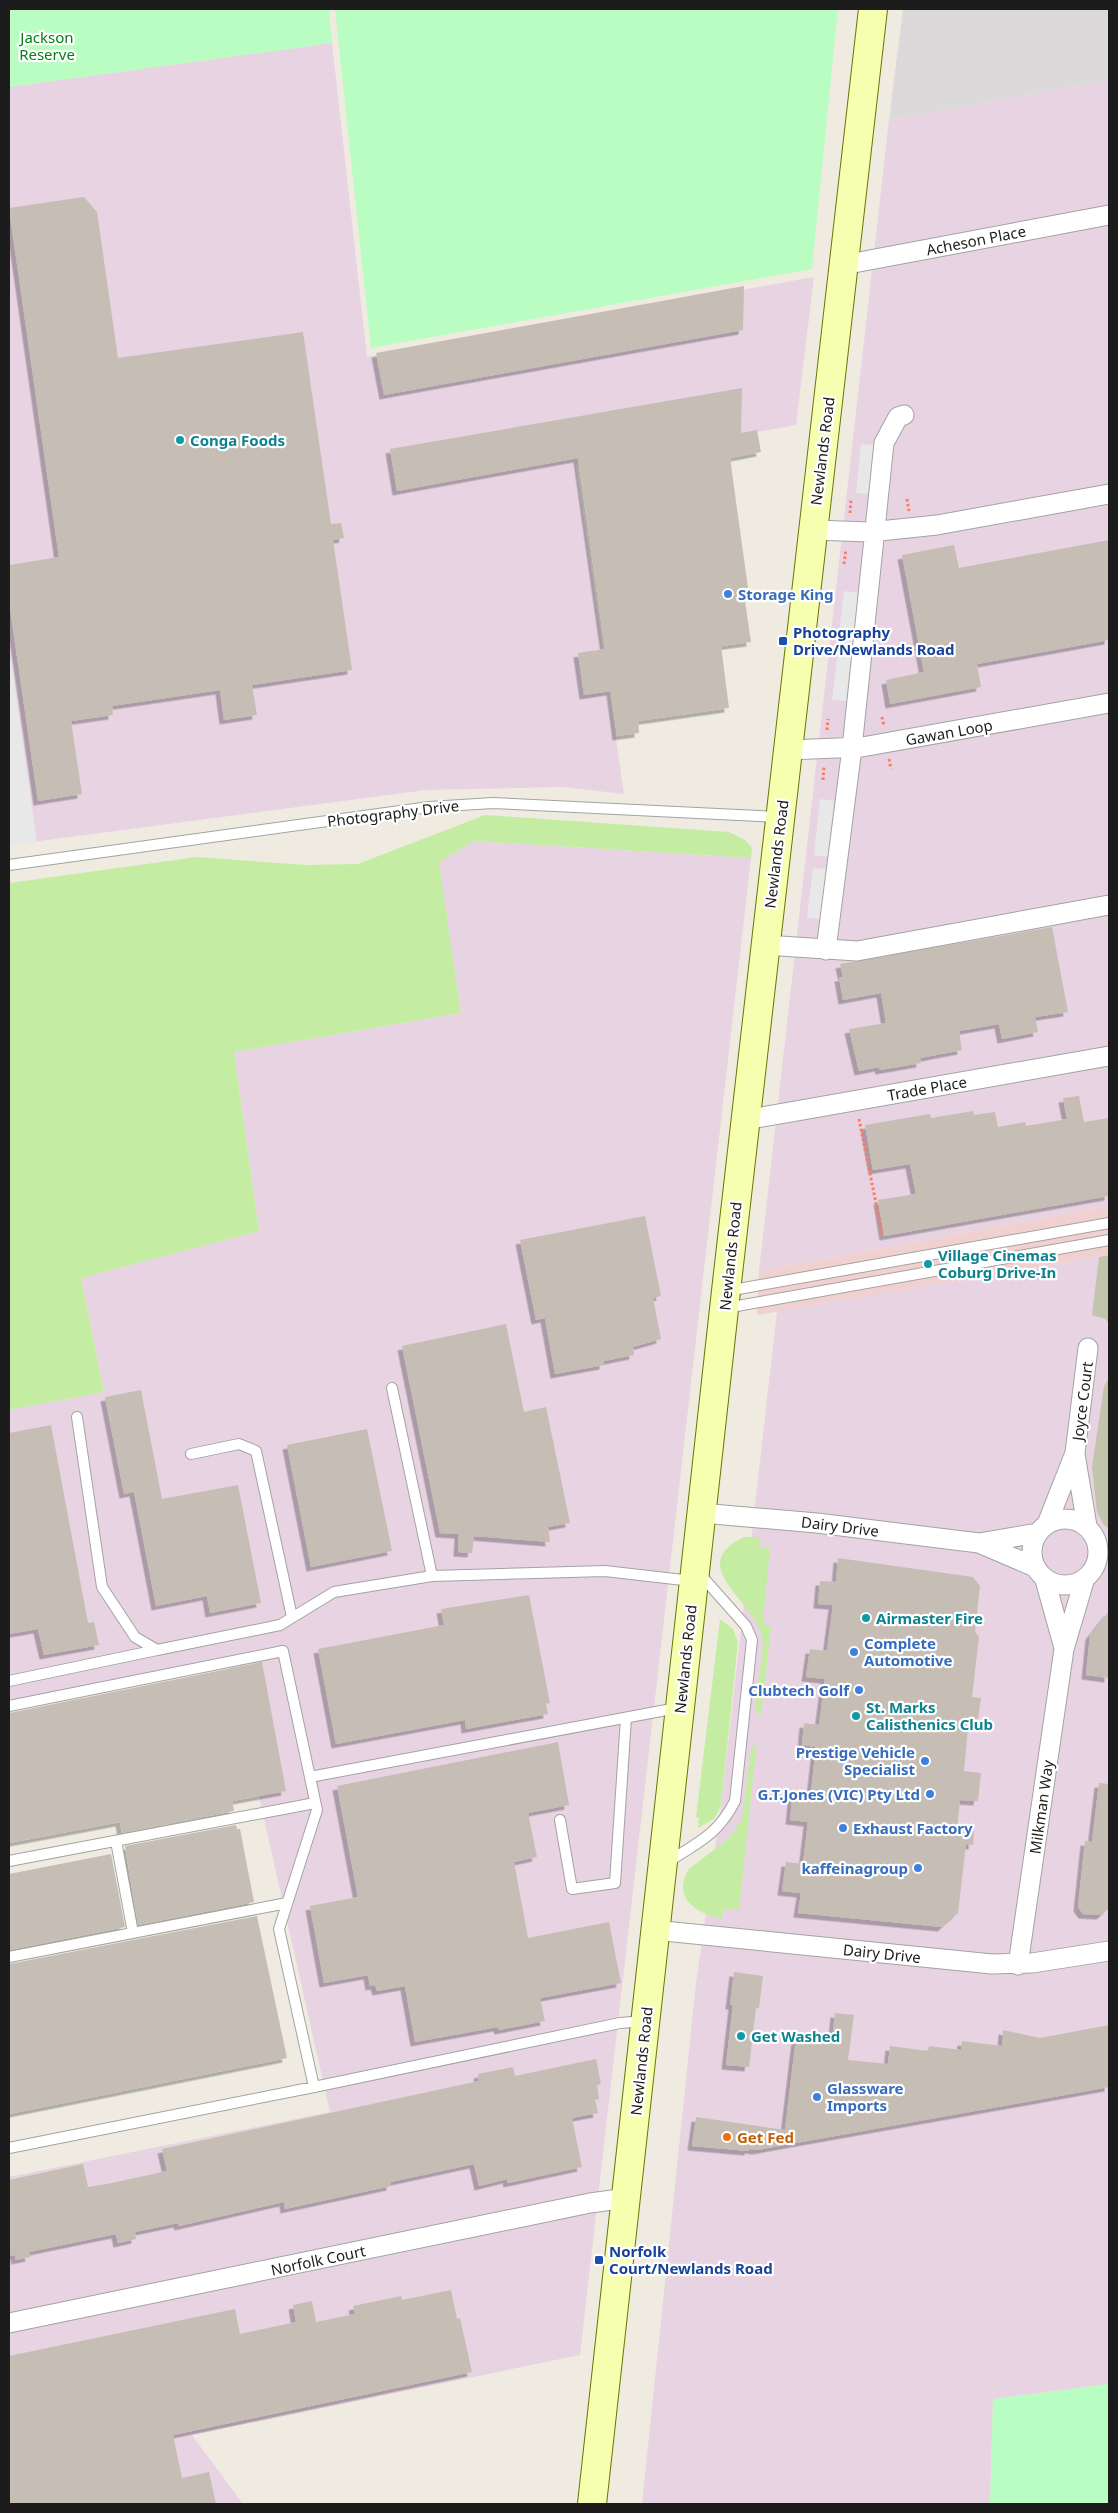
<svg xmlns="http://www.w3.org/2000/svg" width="1118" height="2513" viewBox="0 0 1118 2513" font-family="'Noto Sans',sans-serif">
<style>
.residential{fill:#dbd9d9}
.commercial{fill:#f1d1cf}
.industrial{fill:#e8d3e3}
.construction{fill:#c3c4ac}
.grass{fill:#c4eda3}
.park{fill:#bafdc2}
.parking{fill:#e8e8e8}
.building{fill:#c6bdb4;filter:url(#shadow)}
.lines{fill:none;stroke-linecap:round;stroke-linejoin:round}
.lane-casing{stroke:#a3a3a3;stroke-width:12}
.street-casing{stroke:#a3a3a3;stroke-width:21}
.secondary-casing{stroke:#657700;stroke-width:30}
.path{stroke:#ff7962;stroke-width:3;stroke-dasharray:2.5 2.5;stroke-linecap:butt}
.lane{stroke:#fff;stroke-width:10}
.street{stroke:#fff;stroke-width:19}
.secondary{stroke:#f6feb0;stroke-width:28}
.culture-dot{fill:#0f9aa8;stroke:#fff;stroke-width:2}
.shop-dot{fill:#3f7fe0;stroke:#fff;stroke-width:2}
.transit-dot{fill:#1a4fb4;stroke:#fff;stroke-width:2}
.food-dot{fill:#e8710a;stroke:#fff;stroke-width:2}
.labels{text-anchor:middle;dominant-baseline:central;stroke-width:4.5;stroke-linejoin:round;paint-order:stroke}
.park-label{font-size:15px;fill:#048114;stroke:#fff}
.street-label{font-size:15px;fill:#1c1c1c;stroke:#fff}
.culture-label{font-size:15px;font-weight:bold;fill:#0d838f;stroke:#fff;text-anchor:start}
.shop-label{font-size:15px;font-weight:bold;fill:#366cbe;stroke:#fff;text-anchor:start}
.transit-label{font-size:15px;font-weight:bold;fill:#164399;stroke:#fff;text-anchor:start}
.food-label{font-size:15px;font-weight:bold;fill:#c56008;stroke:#fff;text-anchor:start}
</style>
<defs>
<filter id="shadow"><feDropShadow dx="-4.5" dy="4.5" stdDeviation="0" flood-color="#0004"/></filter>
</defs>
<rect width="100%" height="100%" fill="#efebe1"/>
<path class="residential" d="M903,9H1109V80L889,120Z"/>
<path class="commercial" d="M1109,1206V1255L757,1315L759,1271Z"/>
<path class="industrial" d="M332,43L367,357L814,277L796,425L576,465L624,794L563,787L426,790L9,845V87Z
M1109,80V1206L759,1271L889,120Z
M474,841L751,858L580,2355L192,2435L243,2504H9V2177L330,2112L228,1659L9,1700V1410L104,1392L81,1278L259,1231L234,1052L461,1013L438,862Z
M1109,1255V2384L993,2399L990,2504H642L696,1983L721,1806L777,1311Z"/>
<path class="construction" d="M1109,1255V1323L1105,1319L1092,1315L1099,1257Z
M1109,1378V1529L1104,1525L1097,1512L1092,1467L1104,1386Z"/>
<path class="grass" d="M485,815L729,832L745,840L752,848L751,858L474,841L439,862L461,1013L234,1052L259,1231L81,1278L104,1392L9,1410V883L197,857L306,865L358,864Z
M744,1537H760L759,1547L770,1548L763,1623L771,1628L761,1716L755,1709L763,1645C762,1637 760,1629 756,1622C740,1593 691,1562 744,1537Z
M720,1619L733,1629L738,1642L721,1806L714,1819L698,1828L699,1818L696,1817Z
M757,1742L739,1910L723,1909L722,1919C697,1914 671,1897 689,1869L728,1839L742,1819L751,1749Z"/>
<path class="park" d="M9,9H329L332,43L9,87Z
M335,9H838L812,269L371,348Z
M1109,2384V2504H990L993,2399Z"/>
<path class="parking" d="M861,444L875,445L870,494L856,493Z
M844,591L859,593L853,643L838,642Z
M838,650L852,651L846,701L832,700Z
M9,659H11L37,842L9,845Z
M820,799L834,801L828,857L814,855Z
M813,868L827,869L821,919L807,918Z"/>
<path class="building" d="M84,197L97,212L118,358L303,332L331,524L341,523L344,538L333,540L352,670L252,685L257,715L224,720L220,690L112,706L113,715L71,721L82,794L38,801L9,601V565L59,557L9,208Z
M744,286L743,330L384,395L376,353Z
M742,388L741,433L757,430L761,452L730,458L748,588H743L751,642L721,646L729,708L638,721L639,733L617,736L611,691L584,695L578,653L605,649L578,458L397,491L390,449Z
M1109,540V640L977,664L981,687L890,704L886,680L924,672L902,555L954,545L959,568Z
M1052,927L1068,1012L1035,1017L1038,1032L1002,1039L999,1024L959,1031L962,1050L920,1058L921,1063L880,1070L879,1067L859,1071L849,1029L886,1023L881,993L843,1000L839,977H843L840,964Z
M1079,1096L1084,1122L1109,1118V1196L884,1236L878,1200L916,1194L910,1164L873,1170L865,1125L930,1114L931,1118L973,1111L974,1115L995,1112L998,1127L1025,1122L1026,1126L1067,1119L1063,1098Z
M645,1216L661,1296L653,1298L661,1339L633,1347L634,1355L604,1361V1365L555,1374L545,1318L536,1320L520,1240Z
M506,1324L524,1412L546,1407L570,1523L548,1527L550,1542L474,1536L472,1553L458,1552L459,1534L440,1533L402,1346Z
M141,1390L162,1499L238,1485L261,1603L210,1613L207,1596L156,1606L134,1492L124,1494L105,1397Z
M51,1425L88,1623L94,1622L99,1645L44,1655L38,1629L9,1634V1433Z
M367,1429L392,1551L311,1567L287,1445Z
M838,1558L973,1577L980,1586L975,1632L979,1637L972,1697L981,1698L978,1719L969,1718L964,1771L981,1773L978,1801L960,1800L957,1829L974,1831L973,1845L966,1844L958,1913L942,1927L798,1913L801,1893L782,1891L786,1862L803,1864L808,1822L790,1820L793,1790L811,1792L816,1747L802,1745L804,1723L819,1725L825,1679L806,1677L810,1649L827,1651L833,1605L818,1604L820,1581L836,1582Z
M529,1595L550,1703L546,1704L548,1714L466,1729L465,1720L336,1744L318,1649L444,1625L441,1609Z
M1109,1611V1678L1086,1675L1090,1635Z
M262,1662L286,1791L232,1801L234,1811L122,1833L120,1822L9,1843V1713Z
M558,1742L569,1805L528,1813L537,1857L514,1862L528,1938L609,1922L621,1983L540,1998L545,2021L499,2030L498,2027L415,2042L405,1986L377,1991L375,1985L370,1986L368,1975L324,1983L310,1906L358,1897L337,1786Z
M1099,1783L1109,1784V1908L1101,1915L1083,1914L1078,1907L1085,1841L1092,1842Z
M236,1825L237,1829H240L254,1902L138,1925L125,1846Z
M111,1854L125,1927L9,1950V1874Z
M257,1916L287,2058L9,2114V1964Z
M734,1972L763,1976L759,2008H756L749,2067L726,2065L733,2005H730Z
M835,2013L854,2015L848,2060L888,2064L890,2046L928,2051L929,2046L961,2050L962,2041L1002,2046L1003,2030L1040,2038L1109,2025V2087L757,2150L749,2149V2151L692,2146L696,2117L785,2130L796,2038L832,2042Z
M596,2059L601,2084L597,2085L599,2099L595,2100L598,2113L572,2118L582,2167L508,2183L507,2179L479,2186L474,2164L391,2182V2186L285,2209L284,2202L179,2226L178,2223L135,2232L136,2239L118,2243L116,2234L29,2252L30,2257L16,2260L15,2255L9,2256V2180L83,2164L88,2187L107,2184L167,2171L162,2149L479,2081L478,2074L513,2067L515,2076Z
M451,2290L457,2319L460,2318L472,2372L173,2435L182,2478L209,2472L216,2504H9V2356L235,2309L240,2334L296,2322L293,2305L312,2301L316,2322L355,2314L353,2306L401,2296L402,2300Z"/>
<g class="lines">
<g class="lane-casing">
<path id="lane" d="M9,865L429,807L493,803L778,817
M727,1291L1109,1223
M726,1308L1109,1240
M392,1388L432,1576
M77,1417L102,1587L135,1637L157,1650L280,1625L334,1592L432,1576L605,1571L692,1581
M191,1454L239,1444L256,1451L292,1617
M9,1681L157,1650
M9,1706L283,1651L317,1810L279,1929L314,2087
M310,1777L677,1708
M560,1820L572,1889L615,1883L626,1718
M116,1841L133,1933
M9,1861L315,1803
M666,1863C697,1843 717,1836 735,1801L752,1640L746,1626L699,1573
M9,1957L287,1903
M9,2148L314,2087L620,2023L645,2021"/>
</g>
<g class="street-casing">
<path id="street" d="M843,265L1109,215
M813,530L870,532L937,525L1109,494
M788,750L862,747L1109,703
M765,945L857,951L1109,905
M826,950L852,748L884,443L898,417L904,415
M745,1120L1109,1056
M1075,1454L1087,1526
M701,1513L817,1523L979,1543L1035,1567
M1032 1552a33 33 0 1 1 66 0a33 33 0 1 1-66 0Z
M1047,1524L1075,1453L1088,1348
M979,1543L1038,1533
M1045,1580L1064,1648
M654,1930L992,1964L1032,1963L1109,1951
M1018,1965L1064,1649L1084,1581
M9,2323L590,2203L627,2198"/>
</g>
<g class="secondary-casing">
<path id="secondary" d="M592,2504L726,1291L873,9"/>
</g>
<path class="path" d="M907,499L909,511
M850,513L851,499
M844,564L846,549
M882,717L884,726
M827,730L828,719
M889,759L891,769
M823,780L824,766
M859,1119L882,1233"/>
<use href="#lane" class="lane"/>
<use href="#street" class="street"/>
<use href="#secondary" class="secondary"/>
</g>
<g class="culture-dot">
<circle cx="180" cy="440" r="5"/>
<circle cx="928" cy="1264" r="5"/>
<circle cx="866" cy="1618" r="5"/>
<circle cx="856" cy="1716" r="5"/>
<circle cx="741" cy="2036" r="5"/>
</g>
<g class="shop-dot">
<circle cx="728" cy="594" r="5"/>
<circle cx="854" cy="1652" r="5"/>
<circle cx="859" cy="1690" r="5"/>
<circle cx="925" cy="1761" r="5"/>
<circle cx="930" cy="1794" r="5"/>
<circle cx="843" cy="1828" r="5"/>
<circle cx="918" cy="1868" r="5"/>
<circle cx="817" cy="2097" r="5"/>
</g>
<g class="transit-dot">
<rect x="778" y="636" width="10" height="10" rx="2.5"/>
<rect x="594" y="2255" width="10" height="10" rx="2.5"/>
</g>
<circle class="food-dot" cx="727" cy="2137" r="5"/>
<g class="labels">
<g class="park-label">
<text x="47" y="37">Jackson<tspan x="47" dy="17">Reserve</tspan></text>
</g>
<g class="street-label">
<text transform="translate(976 240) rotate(-11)">Acheson Place</text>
<text transform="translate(822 451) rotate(-83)">Newlands Road</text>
<text transform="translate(949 732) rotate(-10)">Gawan Loop</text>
<text transform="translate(393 813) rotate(-7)">Photography Drive</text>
<text transform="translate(776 854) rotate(-83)">Newlands Road</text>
<text transform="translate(927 1088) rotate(-10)">Trade Place</text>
<text transform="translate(730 1256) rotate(-84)">Newlands Road</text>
<text transform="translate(1082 1401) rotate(-83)">Joyce Court</text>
<text transform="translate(840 1526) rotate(7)">Dairy Drive</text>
<text transform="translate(685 1659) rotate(-84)">Newlands Road</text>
<text transform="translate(1041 1807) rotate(-82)">Milkman Way</text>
<text transform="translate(882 1953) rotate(6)">Dairy Drive</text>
<text transform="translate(641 2061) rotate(-84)">Newlands Road</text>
<text transform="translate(318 2260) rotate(-12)">Norfolk Court</text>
</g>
<g class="culture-label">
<text x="190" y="440">Conga Foods</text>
<text x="938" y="1255">Village Cinemas<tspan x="938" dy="17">Coburg Drive-In</tspan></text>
<text x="876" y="1618">Airmaster Fire</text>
<text x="866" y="1707">St. Marks<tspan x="866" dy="17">Calisthenics Club</tspan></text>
<text x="751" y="2036">Get Washed</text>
</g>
<g class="shop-label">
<text x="738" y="594">Storage King</text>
<text x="864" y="1643">Complete<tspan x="864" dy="17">Automotive</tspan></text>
<text x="849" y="1690" text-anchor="end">Clubtech Golf</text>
<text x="915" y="1752" text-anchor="end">Prestige Vehicle<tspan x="915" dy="17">Specialist</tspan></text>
<text x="920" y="1794" text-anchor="end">G.T.Jones (VIC) Pty Ltd</text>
<text x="853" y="1828">Exhaust Factory</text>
<text x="908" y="1868" text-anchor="end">kaffeinagroup</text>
<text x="827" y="2088">Glassware<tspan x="827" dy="17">Imports</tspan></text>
</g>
<g class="transit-label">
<text x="793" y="632">Photography<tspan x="793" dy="17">Drive/Newlands Road</tspan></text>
<text x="609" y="2251">Norfolk<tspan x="609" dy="17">Court/Newlands Road</tspan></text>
</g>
<g class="food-label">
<text x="737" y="2137">Get Fed</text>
</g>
</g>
<rect width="1118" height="2513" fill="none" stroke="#1c1c1c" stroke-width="20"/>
</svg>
